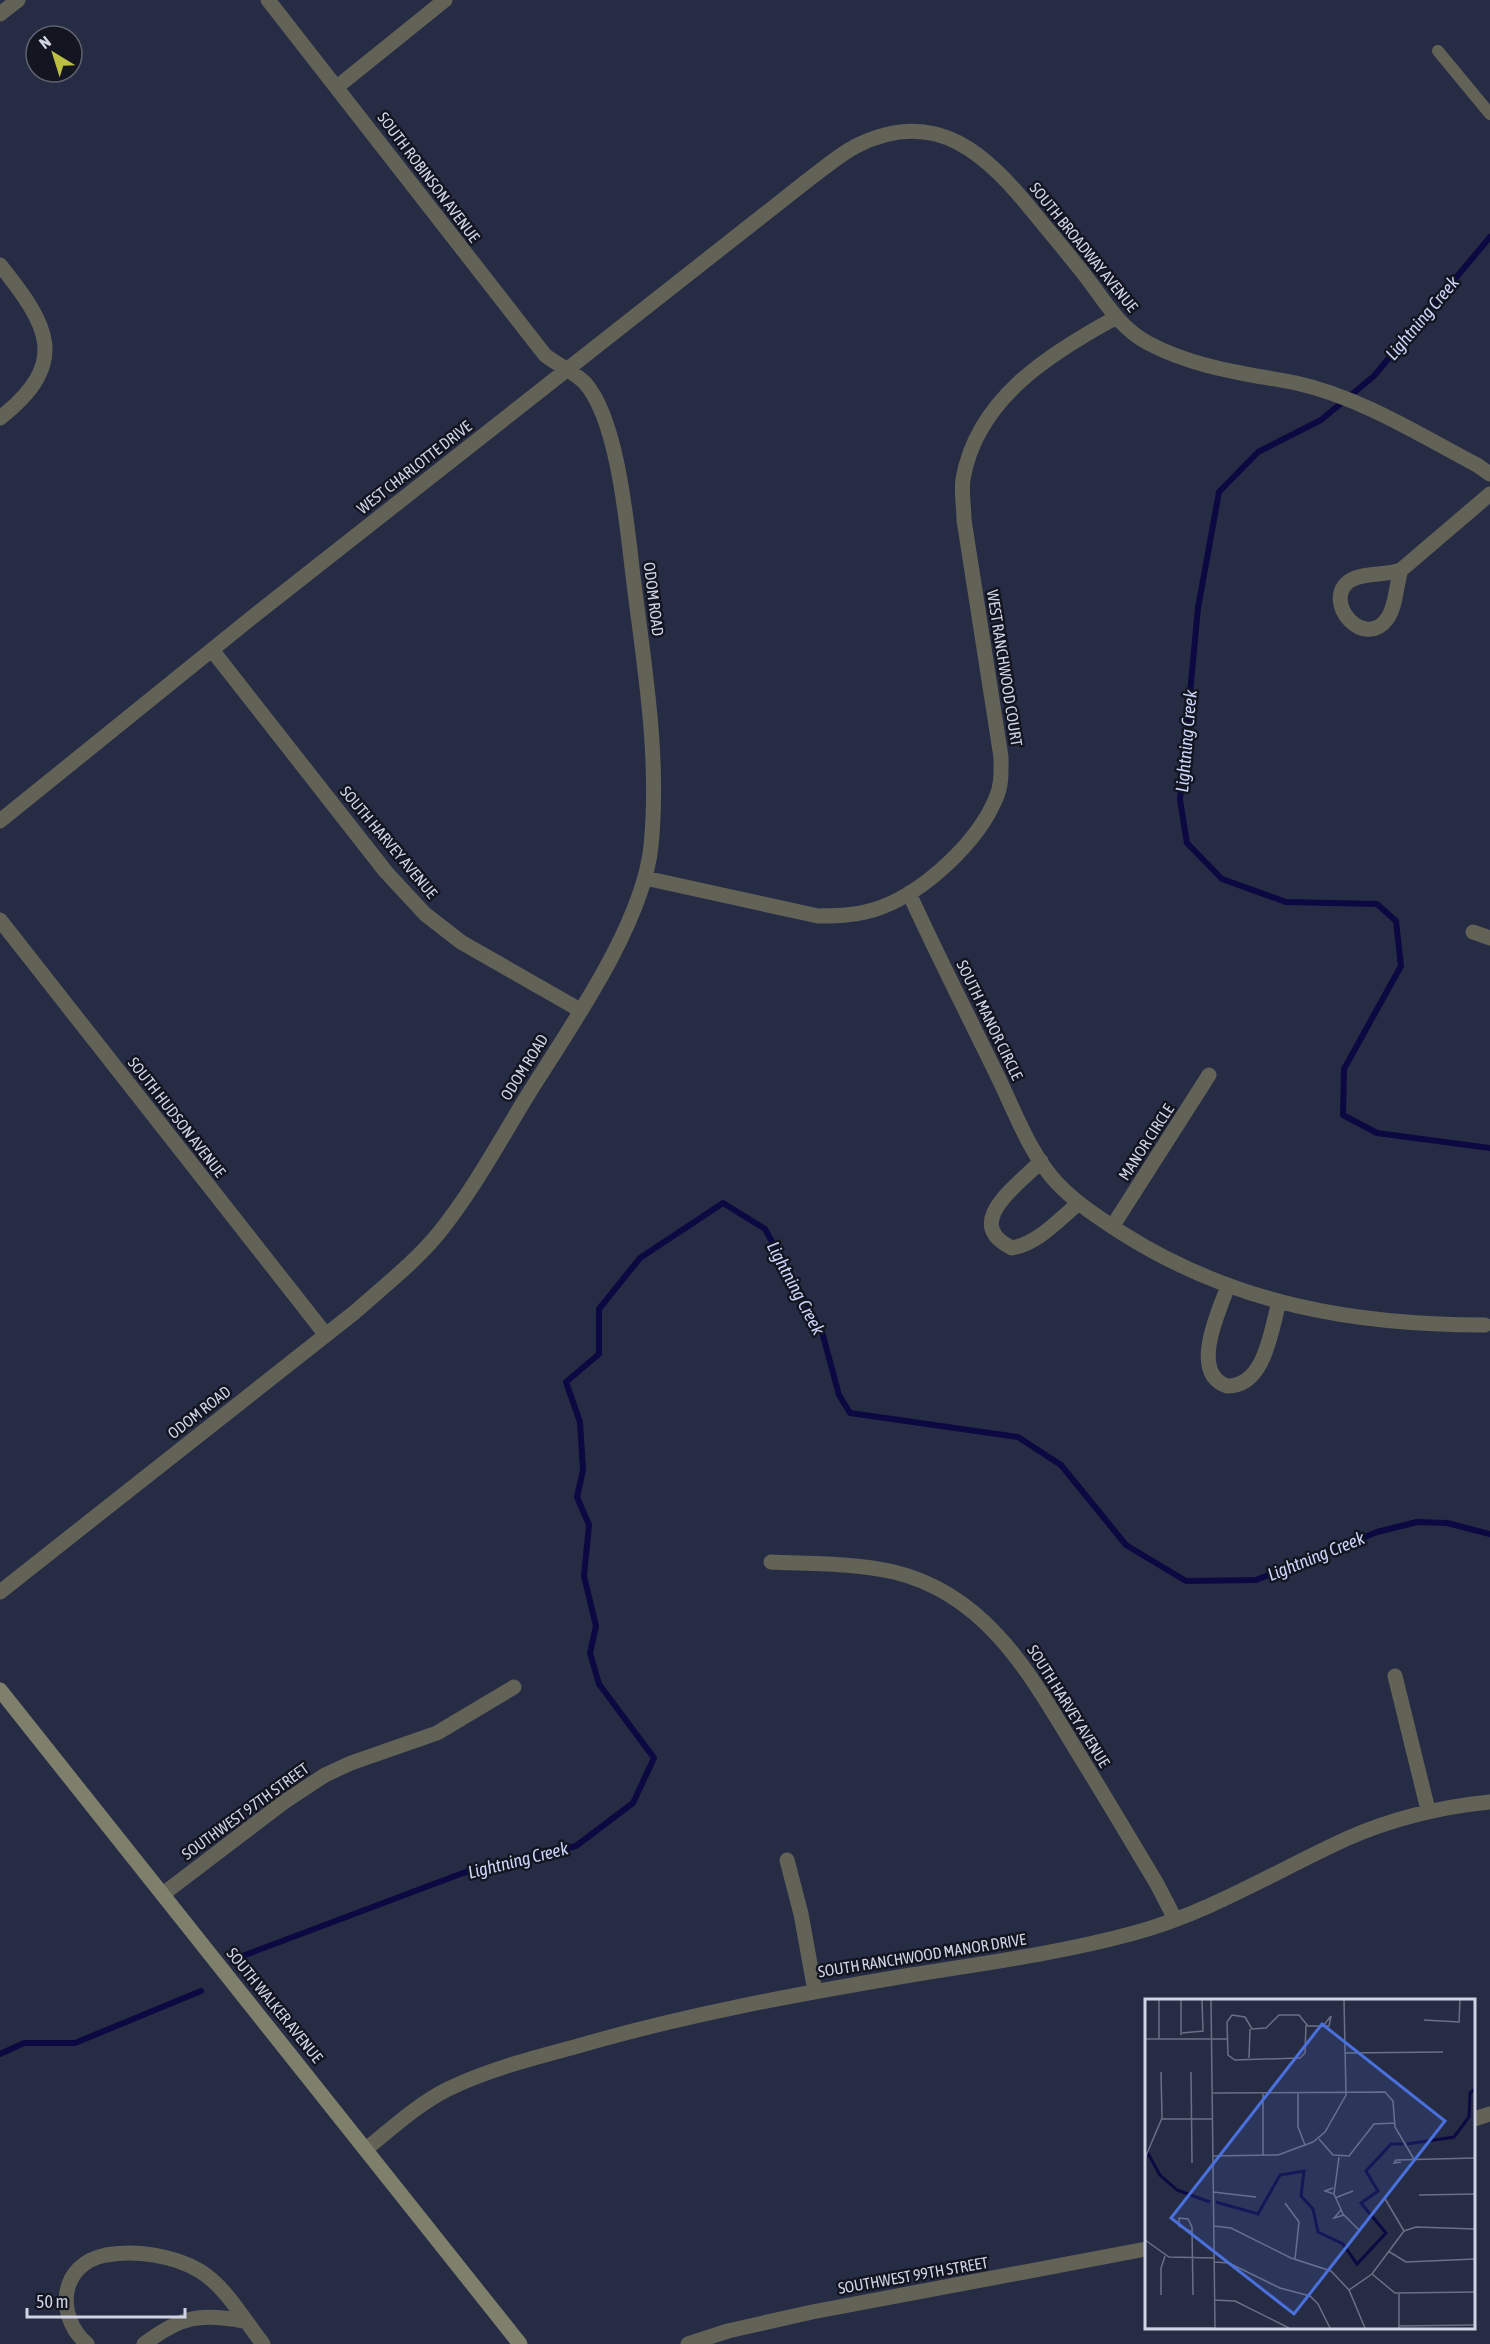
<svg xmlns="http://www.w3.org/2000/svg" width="1490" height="2344" viewBox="0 0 1490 2344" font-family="'Asap Condensed',sans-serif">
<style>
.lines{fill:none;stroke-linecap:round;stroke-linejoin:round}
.stream{stroke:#0c0841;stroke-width:6}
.lane{stroke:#626356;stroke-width:12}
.street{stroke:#626356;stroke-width:15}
.secondary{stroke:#7f806c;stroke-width:15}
.labels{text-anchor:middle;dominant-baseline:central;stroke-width:5;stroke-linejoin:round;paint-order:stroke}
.street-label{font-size:16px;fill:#d0d4e4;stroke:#131621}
.water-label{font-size:18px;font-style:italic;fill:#cbd4f9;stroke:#131621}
.inset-river{fill:none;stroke:#0c0841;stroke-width:3}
.inset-road{fill:none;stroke:#6b6f85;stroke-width:1.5}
.view{fill:#4a70db;fill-opacity:0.15;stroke:#4a70db;stroke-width:3}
.inset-edge{fill:none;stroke:#d0d4e4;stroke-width:3}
</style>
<rect width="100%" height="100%" fill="#272c45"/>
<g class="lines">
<path class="stream" d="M1490,237L1374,376L1321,420L1258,452L1219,492L1198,608L1180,800L1187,843L1222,879L1286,902L1377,904L1396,921L1401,966L1344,1069L1343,1115L1377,1133L1490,1148
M245,1955L463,1873L576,1846L633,1803L654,1758L599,1684L590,1653L596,1626L584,1576L589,1525L577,1497L583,1470L580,1422L566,1382L599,1354V1309L640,1258L723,1203L765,1229L822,1332L839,1395L850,1413L1018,1437L1061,1465L1126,1545L1186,1581L1256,1580L1377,1532L1417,1522L1447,1523L1490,1534
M0,2054L24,2043H75L201,1991"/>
<path class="lane" d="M1438,51L1490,114"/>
<path class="street" d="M0,14L18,0
M337,87L445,0
M0,265C48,325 71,362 0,418
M1401,570C1396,585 1396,607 1387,619C1364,650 1323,603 1348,582C1360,572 1385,576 1401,570L1490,494
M212,650L386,872L425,914L461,942L580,1010
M0,821L250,619L808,180C823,169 839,155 856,146C937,105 987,155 1035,214C1052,235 1070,256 1087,278C1105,302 1120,328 1148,343C1195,368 1244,373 1296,383C1360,397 1420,435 1477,465L1490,474
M645,878L818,916C840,916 861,915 882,907C926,890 978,842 996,798C1002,785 1001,771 1001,757L964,520C964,507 961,492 963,479C977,399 1049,354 1115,318
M909,893C937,955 968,1015 998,1077C1015,1112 1030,1154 1057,1183C1076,1203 1099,1218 1122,1233C1234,1304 1354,1325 1485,1325
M0,920L326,1335
M1473,932L1490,938
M1041,1161C1020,1184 960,1223 1012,1248C1039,1243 1058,1220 1079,1203
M1112,1227L1209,1075
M1228,1286C1219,1311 1189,1373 1227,1386C1265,1387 1271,1330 1279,1302
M771,1562C812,1564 854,1563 894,1572C986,1594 1030,1674 1075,1748C1103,1793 1130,1839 1157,1884L1175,1919
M0,1592L355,1312C383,1287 414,1263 438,1234C473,1191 500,1140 529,1093C571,1026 643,924 651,846C660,756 644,665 633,576C627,526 618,420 585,383C576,373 556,364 545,355L268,0
M1395,1676L1428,1810
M787,1860L801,1914L815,1991
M163,1894L284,1802L325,1775L351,1763L437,1733L514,1687
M1474,2119L1490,2114
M366,2149C392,2128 418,2104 448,2089C489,2069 534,2058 578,2046C688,2014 798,1994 911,1975C985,1963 1061,1953 1134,1933C1209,1913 1276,1871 1346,1839C1393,1818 1440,1807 1490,1802
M87,2344C55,2316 59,2264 106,2255C136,2250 173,2255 200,2271C226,2287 244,2320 263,2344
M144,2344C181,2316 200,2313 244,2321
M688,2344L728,2331L812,2312L1146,2249"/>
<path class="secondary" d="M0,1690L520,2344"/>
</g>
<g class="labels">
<g class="street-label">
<text transform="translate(429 177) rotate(53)">SOUTH ROBINSON AVENUE</text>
<text transform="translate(1084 247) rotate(51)">SOUTH BROADWAY AVENUE</text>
<text transform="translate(414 467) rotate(-38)">WEST CHARLOTTE DRIVE</text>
<text transform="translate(654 599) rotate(83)">ODOM ROAD</text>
<text transform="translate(1005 668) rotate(81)">WEST RANCHWOOD COURT</text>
<text transform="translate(389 842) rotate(50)">SOUTH HARVEY AVENUE</text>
<text transform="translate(990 1020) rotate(64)">SOUTH MANOR CIRCLE</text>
<text transform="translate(524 1067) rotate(-58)">ODOM ROAD</text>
<text transform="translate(177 1117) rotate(52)">SOUTH HUDSON AVENUE</text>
<text transform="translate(1146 1142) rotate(-57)">MANOR CIRCLE</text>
<text transform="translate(199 1412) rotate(-38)">ODOM ROAD</text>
<text transform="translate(1069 1706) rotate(58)">SOUTH HARVEY AVENUE</text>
<text transform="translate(245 1811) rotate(-36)">SOUTHWEST 97TH STREET</text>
<text transform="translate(922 1955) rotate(-9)">SOUTH RANCHWOOD MANOR DRIVE</text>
<text transform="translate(275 2005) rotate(51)">SOUTH WALKER AVENUE</text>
<text transform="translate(913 2275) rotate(-10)">SOUTHWEST 99TH STREET</text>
</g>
<g class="water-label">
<text transform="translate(1422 318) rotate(-50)">Lightning Creek</text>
<text transform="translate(1186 741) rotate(-85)">Lightning Creek</text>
<text transform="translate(796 1288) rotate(62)">Lightning Creek</text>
<text transform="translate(1316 1556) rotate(-22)">Lightning Creek</text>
<text transform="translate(518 1860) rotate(-14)">Lightning Creek</text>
</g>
</g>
<g transform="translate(1145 1999)">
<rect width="330" height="330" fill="#272c45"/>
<path class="inset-river" d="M262,145L309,138L324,118L325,94L330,90M0,149L15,176L32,191L65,203M71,203L113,215L135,176L159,172L156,197L168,210L173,233L198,245L212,265L241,234L216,204L233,192L221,172L246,145H258"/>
<path class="inset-road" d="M14,1V40M36,1V36M66,1L70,329M279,21L314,23L315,1M161,26L160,54L155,59L90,61L83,56L82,23L87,16L100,18L107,30L121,29L134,16H154L163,27H184L186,17L178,27M37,34L58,32L57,1M0,40H82M200,54L298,53M104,59L105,30M46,73L47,164M118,93V157M153,93V128L160,146M68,94L240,93L248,102L250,128L270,162M17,120H67M174,140L188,156L204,157L229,125L249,124M68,157L133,156L168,143L180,133L201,96L199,1M194,158L189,195L198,215L214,231M0,159L17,119L16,73M256,163L249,164L251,161L330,159M188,189L180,192L189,195M68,193L111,198M274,196L330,195M239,198L259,232M190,199L208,192M140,204L154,223L150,260M196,211L189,219L199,216M69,227L86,229L146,259L186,272L204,291L220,329M47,233L34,227V219L43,220L47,228L48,296M0,241L24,258L69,259M243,252L261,263L330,260M69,263L84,264L135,289L165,297L173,305L185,329M227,275L250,294L330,293M204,291L227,275L259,232L271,228L330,230M254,294V329M16,296V269L20,257M69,301L90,302L144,329M254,327L330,326M0,329H70"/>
<path class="view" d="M177,25L300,122L149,315L26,219Z"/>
<rect width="330" height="330" class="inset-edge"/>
</g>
<g transform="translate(54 54) rotate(322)"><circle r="28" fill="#131621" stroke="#5f626f" stroke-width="1.5"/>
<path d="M0-4.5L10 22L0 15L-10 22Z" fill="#bcbf43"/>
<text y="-9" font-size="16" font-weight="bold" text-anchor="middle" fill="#d0d4e4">N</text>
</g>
<path d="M27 2308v9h158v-9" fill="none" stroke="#d0d4e4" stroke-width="3"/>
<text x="36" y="2308" font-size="18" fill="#d0d4e4" stroke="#131621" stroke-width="4.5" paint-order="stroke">50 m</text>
</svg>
